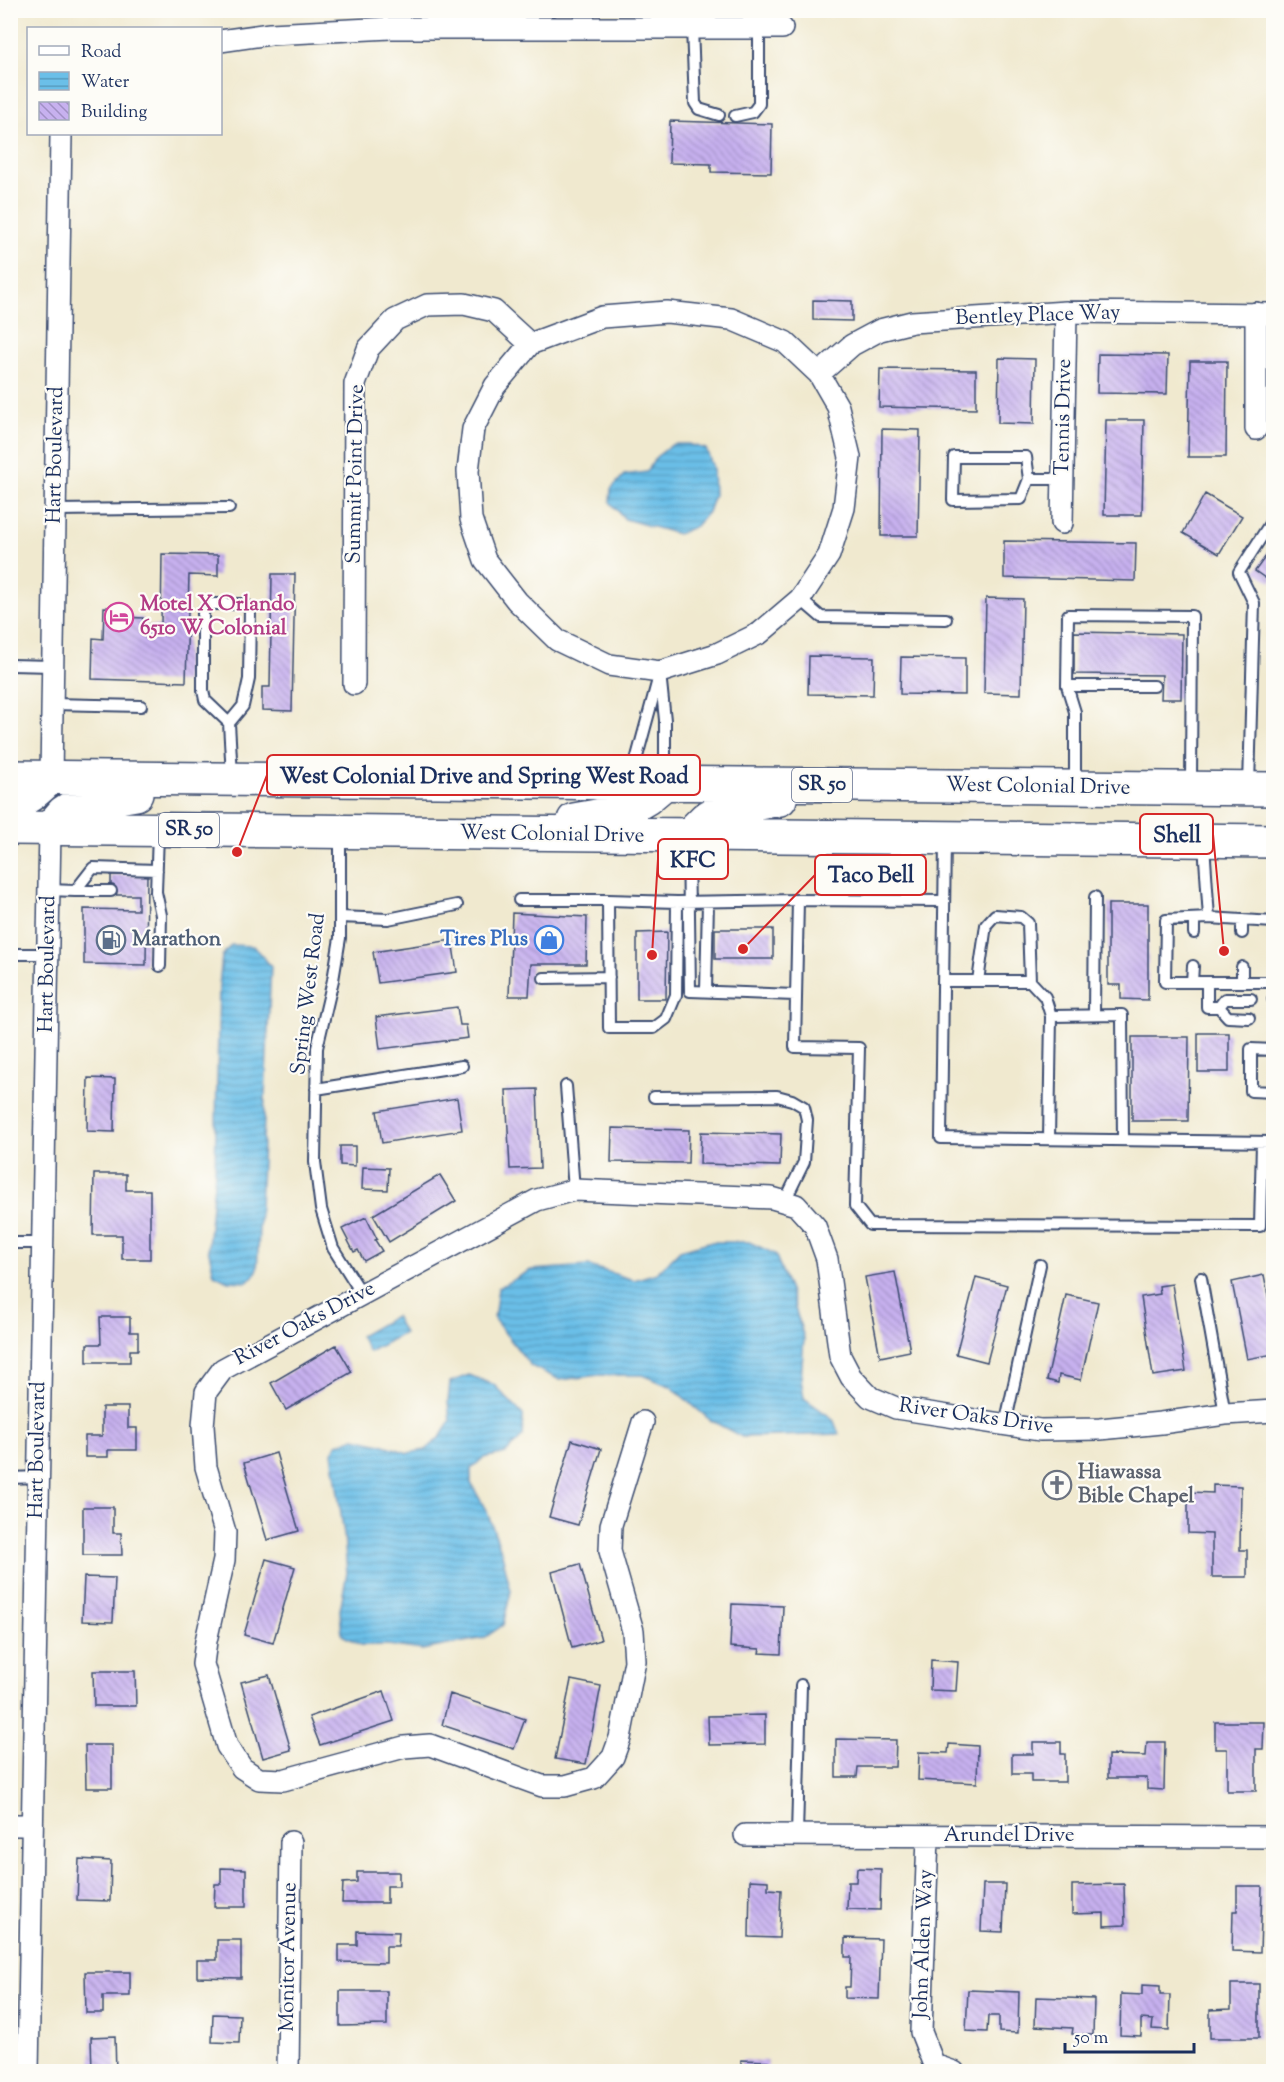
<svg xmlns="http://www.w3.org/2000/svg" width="1284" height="2082" viewBox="0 0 1284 2082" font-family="'Sorts Mill Goudy',serif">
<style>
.water{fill:url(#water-rules);stroke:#4377a3;stroke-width:1.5}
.building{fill:url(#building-back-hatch)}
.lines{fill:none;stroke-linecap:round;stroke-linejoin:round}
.service-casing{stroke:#3b4b6f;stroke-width:14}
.minor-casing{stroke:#3b4b6f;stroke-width:24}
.trunk-casing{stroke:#3b4b6f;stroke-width:36}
.service{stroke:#fff;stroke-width:10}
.minor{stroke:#fff;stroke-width:21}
.trunk{stroke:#fff;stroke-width:33}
.labels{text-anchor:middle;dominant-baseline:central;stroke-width:4.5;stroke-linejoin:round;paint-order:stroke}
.shield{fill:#fdfcf7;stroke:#5f6c8c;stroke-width:1.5}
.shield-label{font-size:20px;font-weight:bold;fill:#1b2f5e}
.street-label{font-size:21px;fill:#1b2f5e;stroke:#fdfcf7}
.hotel-label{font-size:21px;font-weight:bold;fill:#b23c85;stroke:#fdfcf7;text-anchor:start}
.service-label{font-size:21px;font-weight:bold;fill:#4e5e75;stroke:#fdfcf7;text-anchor:start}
.shop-label{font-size:21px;font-weight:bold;fill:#366cbe;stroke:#fdfcf7;text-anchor:end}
.worship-label{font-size:21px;font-weight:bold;fill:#5b616d;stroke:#fdfcf7;text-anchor:start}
.leader{fill:none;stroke:#d62828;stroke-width:2}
.callout-dot{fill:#d62828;stroke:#fdfcf7;stroke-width:2}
.callout{fill:#fdfcf7;stroke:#d62828;stroke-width:2}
.callout-label{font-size:22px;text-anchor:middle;font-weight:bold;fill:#1b2f5e}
</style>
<defs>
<pattern id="water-rules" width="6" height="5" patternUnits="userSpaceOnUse" patternTransform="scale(1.5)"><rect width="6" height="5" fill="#6bbfe8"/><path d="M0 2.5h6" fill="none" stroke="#579cbf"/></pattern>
<pattern id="building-back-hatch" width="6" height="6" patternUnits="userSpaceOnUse" patternTransform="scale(1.5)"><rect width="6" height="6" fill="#c7b1ef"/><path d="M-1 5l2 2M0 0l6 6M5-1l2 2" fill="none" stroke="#a190c5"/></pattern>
</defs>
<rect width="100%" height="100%" fill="#fdfcf7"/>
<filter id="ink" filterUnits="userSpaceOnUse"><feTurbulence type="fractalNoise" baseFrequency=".0167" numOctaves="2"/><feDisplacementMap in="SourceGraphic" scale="12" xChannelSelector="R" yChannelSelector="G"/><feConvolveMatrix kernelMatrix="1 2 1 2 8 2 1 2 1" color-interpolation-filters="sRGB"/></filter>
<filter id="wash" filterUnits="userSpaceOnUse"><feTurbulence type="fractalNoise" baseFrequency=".008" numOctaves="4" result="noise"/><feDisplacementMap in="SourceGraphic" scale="24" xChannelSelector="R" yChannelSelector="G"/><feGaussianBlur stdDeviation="1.35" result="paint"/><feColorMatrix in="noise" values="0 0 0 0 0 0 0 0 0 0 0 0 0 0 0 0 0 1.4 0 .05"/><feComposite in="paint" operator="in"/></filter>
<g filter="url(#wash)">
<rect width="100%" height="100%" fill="#f0e9cf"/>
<path class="water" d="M673,444H688L706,449L713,468L714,495L708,512L696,526L678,534L625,519L610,502L611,489L624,475L647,472L656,457Z
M231,945L253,946L271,966L257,1272L247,1282L228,1281L214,1274L208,1248L215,1171L219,986L222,956Z
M709,1242H749L775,1254L790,1291L804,1338L801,1379L804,1398L833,1419L839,1434L742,1437L710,1420L670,1386L642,1375H599L560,1380L531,1366L494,1319L498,1288L531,1270L589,1266L634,1280L657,1273L680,1250Z
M395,1316L404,1333L369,1352L360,1336Z
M469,1375L494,1385L523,1415V1436L506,1453L483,1458L471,1469V1483L487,1512L501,1550L511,1591L503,1625L484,1638L422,1650L387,1645H361L342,1635L340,1610L347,1573L344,1534L332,1453L337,1444L355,1438L381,1444L408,1453L426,1450L441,1436L450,1421L448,1402L450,1382Z"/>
<g id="blocks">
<path class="building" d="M670,121L772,124L771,173L711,172V164L669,163Z
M813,300L852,301V321L813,320Z
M1098,354L1168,355L1167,394L1097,393Z
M999,358L1035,359L1034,424L998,423Z
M1190,361H1227L1226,457H1188Z
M880,369L976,370V409L879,407Z
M1106,420H1144L1142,515H1104Z
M882,429L920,430L918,536H881Z
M1205,494L1242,516L1219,554L1183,533Z
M1004,541L1136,543L1135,581L1004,578Z
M1271,549L1274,551V579L1271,582L1255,571Z
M162,554L218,555V576L189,575L186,682L92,679L93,638L103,639L104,607L125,608L124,617L143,618V626H161Z
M272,574H295L292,711L262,710V687H270Z
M986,598L1023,599L1021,694L984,693Z
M1074,632L1182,634L1181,699H1161L1162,675L1074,674Z
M809,656L874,657L873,695L808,694Z
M901,657L965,658V695L900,694Z
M111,875H147L146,965L84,964V909L138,910V895H111Z
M1108,904H1148V1000L1121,999V985H1108Z
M512,913L587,917L586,964H531L529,996H509Z
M715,929H773V959H715Z
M667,932L666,999H637V933Z
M452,940L457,972L378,983L373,952Z
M457,1007L460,1025H466L468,1038L380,1049L376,1017Z
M1198,1033H1229V1072H1198Z
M1132,1037H1189L1188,1121H1132Z
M88,1078L115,1079L114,1132L87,1131Z
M537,1089L540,1168L510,1169L506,1090Z
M457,1098L462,1130L382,1143L377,1111Z
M612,1128L689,1130L688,1163L611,1162Z
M701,1132L781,1134L780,1166L700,1164Z
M340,1146H355V1166L340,1165Z
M363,1167L389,1168L388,1190L362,1189Z
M94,1174H126V1190H150V1259H122V1235H93Z
M440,1175L456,1201L389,1242L373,1215Z
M366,1217L377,1239L375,1240L382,1251L364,1261L358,1250L354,1252L342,1229Z
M895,1272L910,1351L880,1357L865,1277Z
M1264,1275L1274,1325V1354L1247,1359L1232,1282Z
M976,1277L1007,1285L987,1362L956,1354Z
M1172,1284L1186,1371L1153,1376L1141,1297L1160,1294L1159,1286Z
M1066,1295L1098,1302L1081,1380L1059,1375L1058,1383L1047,1380Z
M100,1317H130V1332H138V1350H130V1362H87V1344H101Z
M336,1345L352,1372L286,1410L271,1383Z
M102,1407H128V1428H137V1450H108V1457H85V1436H102Z
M572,1440L601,1449L578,1525L549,1517Z
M276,1453L299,1531L267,1540L244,1463Z
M1213,1485L1241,1486L1240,1550H1247V1577H1212V1534L1188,1533V1492L1213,1493Z
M83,1507H113V1533H121L122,1555H83Z
M266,1559L295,1567L273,1643L244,1635Z
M580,1564L601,1640L572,1648L552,1572Z
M84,1577L115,1578L113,1622L82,1621Z
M732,1604L783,1606L781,1654L759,1653L760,1649L730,1647Z
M931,1660L958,1662L956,1691L930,1690Z
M93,1671H135L136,1706H94Z
M269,1675L291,1750L263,1758L241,1682Z
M571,1680L601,1686L586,1764L555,1759Z
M384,1691L394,1721L320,1745L309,1717Z
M450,1694L525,1719L514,1749L442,1725Z
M765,1715V1744L709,1745L708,1716Z
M1215,1722H1264L1263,1749H1256V1791H1227V1749H1215Z
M836,1739L896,1740L895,1767H858L857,1777H836Z
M1033,1742H1061V1754H1065V1782H1031V1774H1012V1754H1033Z
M1147,1742H1165L1164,1790L1147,1789V1778H1108V1755L1146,1756Z
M949,1744L978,1746L977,1783L918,1780L919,1752L948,1753Z
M85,1745H112V1788H86Z
M79,1859L111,1861L110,1901L77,1900Z
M221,1868L246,1869V1907H214L215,1884H221Z
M857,1868L881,1869L880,1910L847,1909L848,1882H856Z
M357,1872H399V1886H387V1903H342L343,1883L357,1882Z
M750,1880L768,1881V1889L781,1890L779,1938L749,1937Z
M983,1884H1005L1003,1932L981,1931Z
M1124,1884L1125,1925L1104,1926V1913L1072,1914V1885Z
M1237,1886H1262L1260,1952L1232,1951L1233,1911H1237Z
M357,1931L399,1932L398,1946H386V1963L339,1962V1945H357Z
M845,1938L881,1939L879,1999L845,1998V1987H850L851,1957H845Z
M217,1940H241V1978L197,1977V1960H217Z
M85,1972H130V1996H103V2013H86Z
M1231,1984H1259V2038H1210V2010L1231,2009Z
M1142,1985L1160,1986V1995H1170L1169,2030L1152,2029L1153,2020L1141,2019V2036L1120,2035L1121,1994L1142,1995Z
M968,1990L1019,1992L1018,2033L999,2032V2016H988L987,2032L966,2031Z
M340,1991H387V2025L340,2026Z
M1036,1997L1094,1999L1093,2035L1072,2034L1073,2028L1035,2026Z
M213,2014L240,2015L239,2043L212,2042Z
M115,2036L116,2072H92L91,2037Z
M741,2060L768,2061L767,2072H703V2068L741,2069Z"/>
</g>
</g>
<g filter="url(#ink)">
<use href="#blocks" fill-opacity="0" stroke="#3b4b6f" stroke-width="1.5"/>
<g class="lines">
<g class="service-casing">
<path id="service" d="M692,28L695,103L699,109L719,115
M735,116L753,112L759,104V28
M954,457H1026L1029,479L1021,499L953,500Z
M1029,479H1063
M55,510L229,508
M800,599L821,617L946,619
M10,665L53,666
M661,682L665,720V780
M1067,686H1154
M52,704L141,706
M229,723L243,706L249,679L250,608L245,604H209L203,612V690L205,700L229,723L232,776
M631,779L660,672
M1075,784V712L1067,686L1068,615L1192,616L1191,785
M1249,786L1254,603L1239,572L1271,522H1274
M158,833L156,892L161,915L160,966
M340,836V938L333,980L317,1048L315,1162L321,1209L333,1248L362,1294
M688,840L690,991L795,995
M945,841L941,1138L1274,1142
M1204,844L1209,918L1274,922
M49,890L75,891L93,868L157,870
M75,891H111
M519,900H608
M798,900L944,901
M677,902L676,995L666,1019L654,1028H609L608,900L677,902L798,900L795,1047L859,1048L855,1206L870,1225L1260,1226L1262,1142
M340,917L388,919L457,905
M1209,918L1166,920L1165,982H1274
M1242,920V933
M1194,933V919
M10,954H48
M1242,967V982
M544,978L609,977
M943,981H1030L1045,997L1051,1016L1122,1015L1123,1140
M978,981L986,925L995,915L1021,917L1028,923L1030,981
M1192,982L1193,966
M1207,982V1007H1219L1228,1017L1249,1018
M706,991L708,902
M1273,999H1274
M1219,1007L1225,999H1251
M1094,1015L1095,897
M1274,1050L1251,1049V1091L1274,1092
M566,1086L574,1190
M316,1089L462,1066
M654,1097L777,1096L792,1100L804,1107L807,1120L804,1162L785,1201
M1049,1139L1051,1016
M10,1243H42
M1201,1278L1225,1414
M1005,1425L1040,1265
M10,1478L38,1477
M797,1835L801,1685"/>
</g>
<g class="minor-casing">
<path id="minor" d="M220,41L270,34L391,28H782
M667,312L731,319L785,342L819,374L838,407L850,457L844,508L829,555L800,599L760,633L717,654L660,672L609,665L557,640L517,601L485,560L471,519L468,471L473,429L495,386L530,344L602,317Z
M1256,313V429
M819,374L852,345L880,330L912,322L1066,312L1274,314
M1062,523L1066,312
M354,684L355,384L368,349L395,320L427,305L464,304L494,311L530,344
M51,777L61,134
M643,1422L611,1525L610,1551L633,1631L635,1661L620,1738L613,1757L594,1778L565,1786H542L430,1745L404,1747L283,1780L259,1779L242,1768L227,1746L203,1664L206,1641L224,1560L225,1532L206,1467L203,1426L206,1392L223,1369L537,1200L574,1190L772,1198L796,1205L815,1226L827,1259L840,1356L851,1377L870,1397L896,1408L1040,1430L1100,1429L1161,1423L1225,1414L1274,1411
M10,1825H32
M745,1835L1274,1837
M928,1836L921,2032L934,2065L954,2072
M28,2072L50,828
M288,2072L291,1842"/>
</g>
<g class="trunk-casing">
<path id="trunk" d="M10,777L1274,789
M10,804C28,800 38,789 51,777
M574,820L625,811L647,798L665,783
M10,828L1274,841
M50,828L63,813L77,804L136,794
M688,836L705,819L721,810L780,799"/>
</g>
<use href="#service" class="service"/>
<use href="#minor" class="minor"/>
<use href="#trunk" class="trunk"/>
</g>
</g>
<defs>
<g id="hotel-ring" transform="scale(1.5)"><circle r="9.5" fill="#fdfcf7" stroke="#d1479c" stroke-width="1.5"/><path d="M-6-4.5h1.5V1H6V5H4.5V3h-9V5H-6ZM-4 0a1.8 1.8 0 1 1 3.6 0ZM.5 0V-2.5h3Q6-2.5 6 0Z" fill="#d1479c"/></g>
<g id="fuel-ring" transform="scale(1.5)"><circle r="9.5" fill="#fdfcf7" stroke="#5c6f8a" stroke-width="1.5"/><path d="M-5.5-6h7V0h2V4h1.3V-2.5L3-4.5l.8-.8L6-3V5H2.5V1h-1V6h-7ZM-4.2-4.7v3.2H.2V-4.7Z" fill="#5c6f8a"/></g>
<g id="shop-ring" transform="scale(1.5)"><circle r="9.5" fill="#fdfcf7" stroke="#3f7fe0" stroke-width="1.5"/><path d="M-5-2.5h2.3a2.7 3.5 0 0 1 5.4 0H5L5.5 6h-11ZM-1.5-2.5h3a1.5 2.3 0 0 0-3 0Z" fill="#3f7fe0"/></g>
<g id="church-ring" transform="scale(1.5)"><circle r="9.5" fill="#fdfcf7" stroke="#6b7280" stroke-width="1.5"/><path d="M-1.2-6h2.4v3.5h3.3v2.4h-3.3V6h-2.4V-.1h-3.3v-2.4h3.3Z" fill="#6b7280"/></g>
</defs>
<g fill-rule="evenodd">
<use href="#hotel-ring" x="119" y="617"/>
<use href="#fuel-ring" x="111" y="940"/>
<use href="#shop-ring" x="549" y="940"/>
<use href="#church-ring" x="1057" y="1485"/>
</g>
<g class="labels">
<g class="shield">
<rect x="792" y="768" width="60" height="34" rx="4.5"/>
<rect x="159" y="813" width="60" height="34" rx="4.5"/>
</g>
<g class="shield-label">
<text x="822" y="785">SR 50</text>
<text x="189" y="830">SR 50</text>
</g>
<g class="street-label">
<text transform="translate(1038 316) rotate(-2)">Bentley Place Way</text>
<text transform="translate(1064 417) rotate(-89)">Tennis Drive</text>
<text transform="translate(56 455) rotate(-89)">Hart Boulevard</text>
<text transform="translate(356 474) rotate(-89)">Summit Point Drive</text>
<text transform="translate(1038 787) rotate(1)">West Colonial Drive</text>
<text transform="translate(552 835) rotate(1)">West Colonial Drive</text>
<text transform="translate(48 964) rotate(-89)">Hart Boulevard</text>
<text transform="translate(309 994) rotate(-83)">Spring West Road</text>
<text transform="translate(305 1324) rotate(-28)">River Oaks Drive</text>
<text transform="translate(976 1417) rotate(8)">River Oaks Drive</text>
<text transform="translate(38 1450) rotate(-89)">Hart Boulevard</text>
<text x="1009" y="1836">Arundel Drive</text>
<text transform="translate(924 1944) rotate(-88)">John Alden Way</text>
<text transform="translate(289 1957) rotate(-89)">Monitor Avenue</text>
</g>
<g class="hotel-label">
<text x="140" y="605">Motel X Orlando<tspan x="140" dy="24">6510 W Colonial</tspan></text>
</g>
<g class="service-label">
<text x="132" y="940">Marathon</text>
</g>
<g class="shop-label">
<text x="528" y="940">Tires Plus</text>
</g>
<g class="worship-label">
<text x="1078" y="1473">Hiawassa<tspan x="1078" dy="24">Bible Chapel</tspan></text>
</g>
</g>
<path class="leader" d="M237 852L267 775M1224 951L1213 834M652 955L658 859M743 949L815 875"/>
<g class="callout-dot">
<circle cx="237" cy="852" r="6"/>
<circle cx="1224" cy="951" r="6"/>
<circle cx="652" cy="955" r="6"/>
<circle cx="743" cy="949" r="6"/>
</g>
<g class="callout">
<rect x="267" y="755" width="433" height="40" rx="6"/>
<rect x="1140" y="814" width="73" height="40" rx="6"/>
<rect x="658" y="839" width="70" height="40" rx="6"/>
<rect x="815" y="855" width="111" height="40" rx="6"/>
</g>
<g class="callout-label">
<text x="484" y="783">West Colonial Drive and Spring West Road</text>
<text x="1177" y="842">Shell</text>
<text x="693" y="867">KFC</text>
<text x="871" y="882">Taco Bell</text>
</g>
<rect width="1284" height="2082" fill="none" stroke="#fdfcf7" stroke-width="36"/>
<rect x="27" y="27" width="195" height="108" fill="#fdfcf7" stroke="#a3aaba" stroke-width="1.5"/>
<rect x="39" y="46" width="30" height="9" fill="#ffffff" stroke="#a3aaba" stroke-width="1.5"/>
<text x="81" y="57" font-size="18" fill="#1b2f5e">Road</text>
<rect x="39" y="72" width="30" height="18" fill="url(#water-rules)" stroke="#a3aaba" stroke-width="1.5"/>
<text x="81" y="87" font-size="18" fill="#1b2f5e">Water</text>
<rect x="39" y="102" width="30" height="18" fill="url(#building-back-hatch)" stroke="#a3aaba" stroke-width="1.5"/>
<text x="81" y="117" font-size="18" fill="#1b2f5e">Building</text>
<path d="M1065 2043v9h129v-9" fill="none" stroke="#1b2f5e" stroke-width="3"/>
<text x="1074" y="2043" font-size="18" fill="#1b2f5e" stroke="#fdfcf7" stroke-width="4.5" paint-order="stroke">50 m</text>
</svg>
